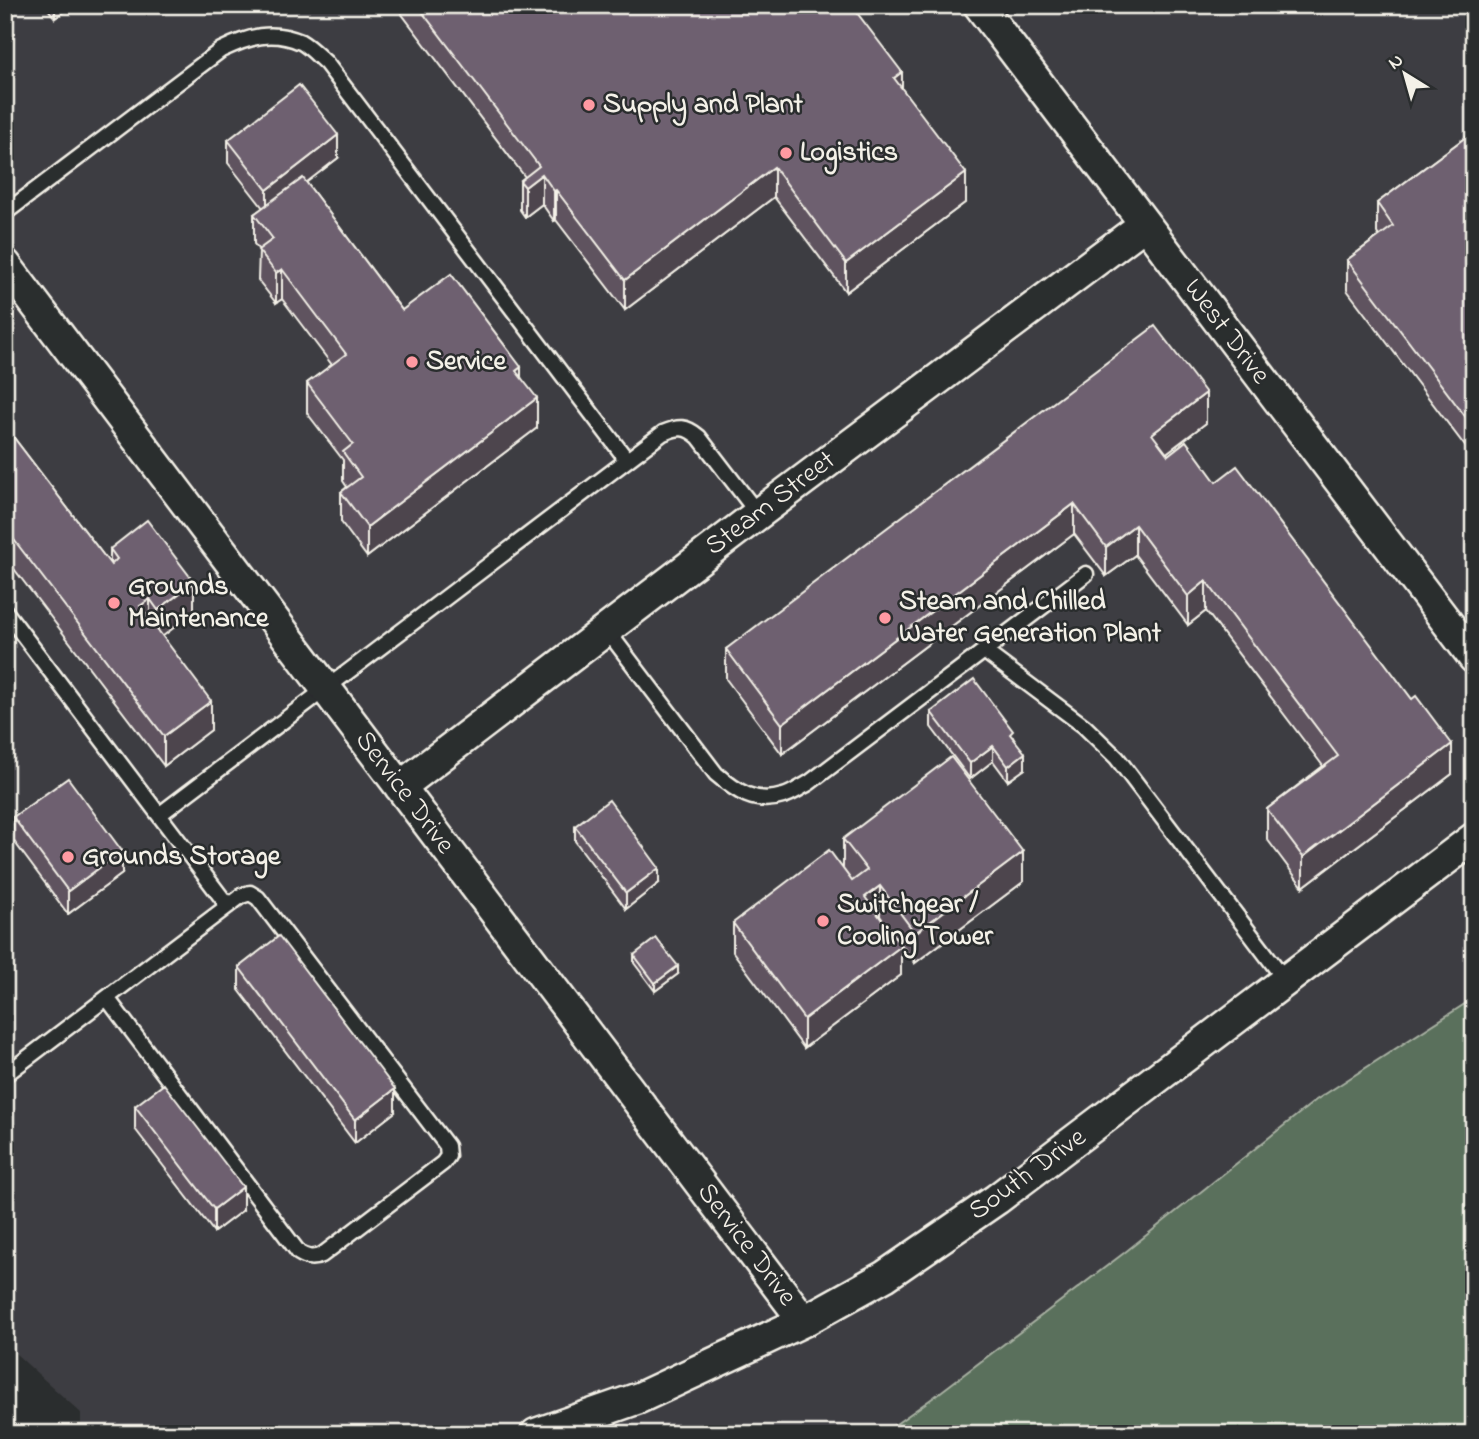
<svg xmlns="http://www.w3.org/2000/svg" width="1479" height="1439" viewBox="0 0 1479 1439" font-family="'Indie Flower',sans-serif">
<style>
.built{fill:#3e3d42}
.green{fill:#5a705b;stroke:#a7b0a2;stroke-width:2}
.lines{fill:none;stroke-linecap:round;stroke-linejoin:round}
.service-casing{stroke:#f4f1e8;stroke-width:19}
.minor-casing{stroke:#f4f1e8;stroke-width:35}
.service{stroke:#2a2d2e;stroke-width:14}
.minor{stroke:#2a2d2e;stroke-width:30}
.wall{fill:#5f535f;stroke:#f4f1e8;stroke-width:2}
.shaded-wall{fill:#4d444e;stroke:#f4f1e8;stroke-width:2}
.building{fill:#6e616f;stroke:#f4f1e8;stroke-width:2}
.poi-dot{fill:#ff9aa2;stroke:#2a2d2e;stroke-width:2.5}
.labels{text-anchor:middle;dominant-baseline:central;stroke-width:5;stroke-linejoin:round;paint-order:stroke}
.poi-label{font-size:28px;font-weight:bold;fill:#f4f1e8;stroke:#2a2d2e;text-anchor:start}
.street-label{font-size:28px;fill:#f4f1e8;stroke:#2a2d2e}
</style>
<rect width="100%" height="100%" fill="#2a2d2e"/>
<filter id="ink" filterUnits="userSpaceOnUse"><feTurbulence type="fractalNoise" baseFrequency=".0143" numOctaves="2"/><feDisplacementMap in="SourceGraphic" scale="14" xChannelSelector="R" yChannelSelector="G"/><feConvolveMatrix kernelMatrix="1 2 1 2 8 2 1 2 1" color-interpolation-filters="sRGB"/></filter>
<g filter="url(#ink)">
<path class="built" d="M5,5H1474V1434H81V1413L5,1344Z"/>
<path class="green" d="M1474,998V1434H882L934,1397L1124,1253L1316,1100Z"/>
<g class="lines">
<g class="service-casing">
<path id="service" d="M5,213L221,50C248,37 272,29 301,42C310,47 318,56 326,63L627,460
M5,611L159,815L663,433C679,426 686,426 699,437L758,514
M606,629L716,774C736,791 755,805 783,796C792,794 801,787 809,783L1086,574
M984,651L1084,726L1117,758L1286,981
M159,815L228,906
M5,1075L241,896L250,893L258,898L447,1146L448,1156L443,1163L322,1255C313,1259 307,1258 299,1253L107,998"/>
</g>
<g class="minor-casing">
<path id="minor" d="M979,5L1474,658
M5,264L804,1321
M400,787L758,514L1145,224
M536,1434L639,1398L804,1321L885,1276L997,1199L1474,838"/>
</g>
<use href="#service" class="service"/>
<use href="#minor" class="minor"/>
</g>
<path class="wall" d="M45,5H73L55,18Z
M395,5H851L902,89L966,202L846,292L774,197L625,310L556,220L554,221L542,204L525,217L520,210V181L525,177Z
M1474,131V458L1347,290V260L1379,236L1377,233V203Z
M228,140L338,158L306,182L402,310L521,377L537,428L367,557L341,522V492L347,487L343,481V460L307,413V383L332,365L282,299L276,303L258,280L259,250L254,244V214L263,208L228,163Z
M1206,423L1166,453L1168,455L1216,482L1452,774L1303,887L1267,839V809L1323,766L1206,611L1188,625L1135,555L1106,576L1074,534L782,754L726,679V649Z
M5,426L110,564V549L194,612L162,636L211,730L164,766L5,557Z
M931,712L1013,737L1025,769L1008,781L993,761L970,779L931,727Z
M13,817L122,874L68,914L13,840Z
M575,826L659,883L626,909L575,841Z
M843,839L1023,882L915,963L880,916H879L901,975L804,1048L733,952V923L843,868Z
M634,955L678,974L655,991L634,963Z
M239,967L395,1112L355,1143L239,990Z
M135,1106L243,1210L214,1232L135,1129Z"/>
<path class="shaded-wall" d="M55,5H73L55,18Z
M902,72V102L894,78Z
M338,135V158L267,213V190Z
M774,167V197L625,310V280Z
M966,173V202L846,292V263Z
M542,174V204L525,217V187Z
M556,190V220L554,221V191Z
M282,269V299L276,303V273Z
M521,367V397L516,371Z
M1206,393V423L1152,464V434Z
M537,398V428L367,557V527Z
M1074,504V534L782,754V724Z
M1135,525V555L1106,576V547Z
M1206,581V611L1188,625V596Z
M194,582V612L158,640V610Z
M150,599V629L140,606Z
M211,701V730L164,766V736Z
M1452,744V774L1303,887V857Z
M993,746V761L970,779V763Z
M1025,753V769L1008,781V766Z
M122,851V874L68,914V891Z
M1023,852V882L915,963V933Z
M659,868V883L626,909V893Z
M880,886V916L865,927V897Z
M901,946V975L804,1048V1019Z
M678,966V974L655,991V983Z
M395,1089V1112L355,1143V1120Z
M243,1187V1210L214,1232V1209Z"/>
<path class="building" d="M417,5H851L902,72L894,78L966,173L846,263L774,167L625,280L556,190L554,191L542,174L525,187L520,181L539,166Z
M299,85L338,135L267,190L228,140Z
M1474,131V428L1347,260L1393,226L1377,203Z
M303,178L402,310L451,274L521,367L516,371L537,398L367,527L341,492L361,477L343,452L353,444L307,383L346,354L282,269L276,273L258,250L273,239L254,214Z
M1155,326L1206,393L1152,434L1168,455L1186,441L1216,482L1237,466L1412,699L1416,696L1452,744L1303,857L1267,809L1338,756L1206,581L1188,596L1135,525L1106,547L1074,504L782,724L726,649Z
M5,426L111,565L117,559L110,549L147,520L194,582L158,610L150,599L140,606L211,701L164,736L5,528Z
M974,679L1013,731L1010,734L1025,753L1008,766L993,746L970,763L931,712Z
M951,757L1023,852L915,933L880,886L865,897L901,946L804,1019L733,923L829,850L852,881L867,870L843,839Z
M68,778L122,851L68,891L13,817Z
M609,800L659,868L626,893L575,826Z
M279,936L395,1089L355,1120L239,967Z
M656,938L678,966L655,983L634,955Z
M164,1084L243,1187L214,1209L135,1106Z"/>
</g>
<g class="poi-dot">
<circle cx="589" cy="105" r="7"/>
<circle cx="786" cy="153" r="7"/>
<circle cx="412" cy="362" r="7"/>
<circle cx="114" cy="603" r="7"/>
<circle cx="885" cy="618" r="7"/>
<circle cx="68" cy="857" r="7"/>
<circle cx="823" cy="921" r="7"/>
</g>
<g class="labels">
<g class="poi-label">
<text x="603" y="105">Supply and Plant</text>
<text x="800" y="153">Logistics</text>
<text x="426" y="362">Service</text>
<text x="128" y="587">Grounds<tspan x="128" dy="32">Maintenance</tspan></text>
<text x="899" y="602">Steam and Chilled<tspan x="899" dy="32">Water Generation Plant</tspan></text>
<text x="82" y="857">Grounds Storage</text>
<text x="837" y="905">Switchgear /<tspan x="837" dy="32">Cooling Tower</tspan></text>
</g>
<g class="street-label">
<text transform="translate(1226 332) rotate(53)">West Drive</text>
<text transform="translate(771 504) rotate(-37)">Steam Street</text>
<text transform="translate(404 793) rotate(53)">Service Drive</text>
<text transform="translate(1028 1175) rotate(-36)">South Drive</text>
<text transform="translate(746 1245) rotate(53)">Service Drive</text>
</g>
</g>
<rect width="1479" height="1439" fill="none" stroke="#2a2d2e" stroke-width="28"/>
<rect x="14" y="14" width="1451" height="1411" fill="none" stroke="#f4f1e8" stroke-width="2.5" filter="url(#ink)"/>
<g transform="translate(1405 74) rotate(323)" stroke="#2a2d2e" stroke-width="5" paint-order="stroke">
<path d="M0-5L12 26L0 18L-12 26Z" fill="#f4f1e8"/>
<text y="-10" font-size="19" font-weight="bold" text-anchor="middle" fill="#f4f1e8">N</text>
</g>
</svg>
